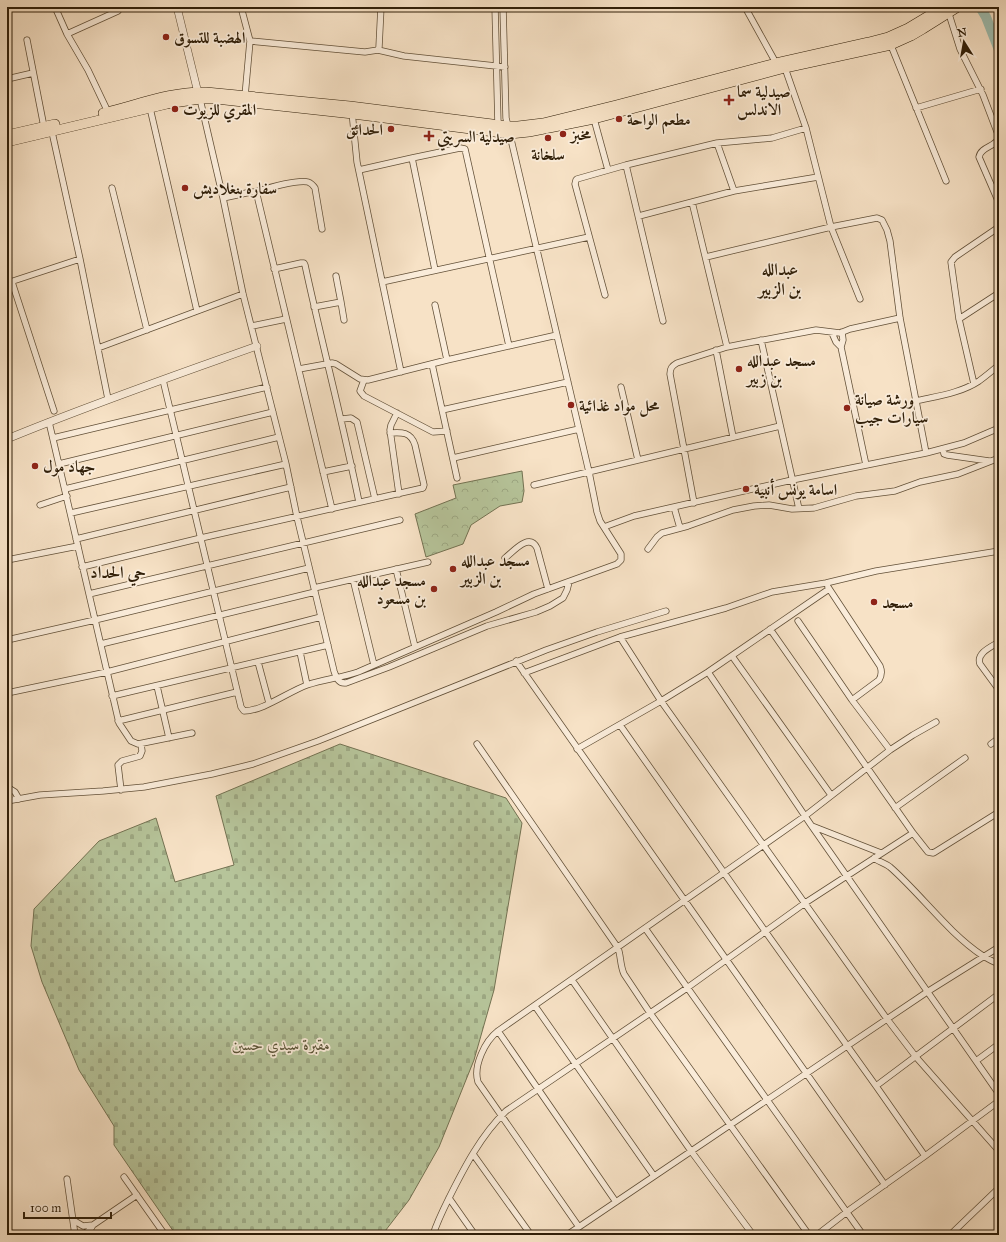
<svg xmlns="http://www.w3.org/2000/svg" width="1006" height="1242" viewBox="0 0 1006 1242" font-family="'IM FELL Great Primer',Amiri,serif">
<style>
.forest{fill:url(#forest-crowns);stroke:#737252}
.cemetery{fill:url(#cemetery-stones);stroke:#737252}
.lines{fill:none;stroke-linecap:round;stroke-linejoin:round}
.river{stroke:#9ebeb0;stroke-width:10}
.minor-casing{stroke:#625038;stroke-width:7}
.tertiary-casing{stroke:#625038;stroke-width:8}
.primary-casing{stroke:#301f09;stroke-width:10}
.trunk-casing{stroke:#301f09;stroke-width:10}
.minor{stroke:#faecda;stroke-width:5.5}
.tertiary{stroke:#faecda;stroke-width:7}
.primary{stroke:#f7e2c6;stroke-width:9}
.trunk{stroke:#f7e2c6;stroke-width:9}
.poi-dot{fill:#8f2418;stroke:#faecda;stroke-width:1.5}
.labels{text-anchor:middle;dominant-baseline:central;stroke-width:3.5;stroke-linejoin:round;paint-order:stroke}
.poi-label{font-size:16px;font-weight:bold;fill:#301f09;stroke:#faecda;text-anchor:start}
.park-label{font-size:16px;font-style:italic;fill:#585134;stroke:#faecda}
.neighbourhood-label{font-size:17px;font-weight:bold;fill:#301f09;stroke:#faecda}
</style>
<defs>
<pattern id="forest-crowns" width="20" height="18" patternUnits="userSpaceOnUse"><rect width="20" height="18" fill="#b6c49a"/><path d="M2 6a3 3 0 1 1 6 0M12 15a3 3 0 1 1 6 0" fill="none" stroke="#9da883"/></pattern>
<pattern id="cemetery-stones" width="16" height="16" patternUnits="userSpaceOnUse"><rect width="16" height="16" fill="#b6c49a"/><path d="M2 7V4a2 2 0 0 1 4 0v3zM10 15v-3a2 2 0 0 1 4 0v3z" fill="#9da883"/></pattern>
</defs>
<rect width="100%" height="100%" fill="#f7e2c6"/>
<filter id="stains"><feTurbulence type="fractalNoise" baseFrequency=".005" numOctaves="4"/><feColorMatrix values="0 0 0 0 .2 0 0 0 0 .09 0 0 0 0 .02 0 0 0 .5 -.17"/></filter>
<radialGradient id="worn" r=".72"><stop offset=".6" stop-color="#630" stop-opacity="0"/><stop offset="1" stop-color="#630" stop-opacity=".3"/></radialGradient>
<path class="forest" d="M522,471L524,491L522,502L500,506L471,525L463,544L426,557L415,514L456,498L453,485Z"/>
<path class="cemetery" d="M340,744L506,798L522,823L494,990L474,1060L439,1147L409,1200L382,1235H176L114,1145V1126L79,1070L42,982L31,946L34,909L99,841L156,818L175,882L234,865L216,796Z"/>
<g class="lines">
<path class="river" d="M980,7L986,17L999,50"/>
<g class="minor-casing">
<path id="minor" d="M55,7L67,34L88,70L108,112
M241,7L250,41L245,96
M495,7L498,125
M745,7L776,63
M949,14L960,49L983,95L999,137C997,147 981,146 979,157L999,203
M67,34L118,11
M27,40L44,127
M250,41L365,52L378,50L379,47L381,7
M890,43L946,181
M378,50L404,56L505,67
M785,68L806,128L831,227L860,299
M7,79L33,73
M200,99L223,198L243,294L286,464L297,517L334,671C336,677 338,684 346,683L389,667L487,626L536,612L550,606L563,598L567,590L569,582
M150,108L197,311
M916,108L981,89
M352,112L357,162L401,372
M594,119L608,170
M52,132L80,259
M717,143L734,191
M412,158L435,270
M626,165L663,321
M359,170L412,158L460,148L465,149L509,346
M112,188L147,330
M254,192C264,189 299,179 308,182C311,183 313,185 315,188L322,229
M223,198L251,192H254L257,195L332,509
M692,202L727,347
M639,216L734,191L818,177
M706,257L831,227L877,218L882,220L887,230L890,241L900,318L926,453
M274,269L301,263H304L305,265C322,344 343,423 359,502
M336,276L341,302
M12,282L54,411
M382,282L589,237
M7,283L80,259L108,399
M605,295L575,184L576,180L577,179L626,165L717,143L772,138L806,128
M435,305L447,360
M314,307L341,302L344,320
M959,319L999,293
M252,326L286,319
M842,332L843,340L841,347L866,465
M832,333L836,342L841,347
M761,340L799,509
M98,348L243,294
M716,350L733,437
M432,364L457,478
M299,369L332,363L336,364L360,379L368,380L447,360L557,335
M163,380L241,707L244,711C263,711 288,692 307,685C324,679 341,678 358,672L496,612L534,594L617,564L621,560V554L600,521L597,512L589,472L506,118L503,7
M364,380L360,391L364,396L433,432L447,431
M974,384L959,319L951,262L955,257L999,227
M621,387L638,460
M916,401C938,396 961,393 979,381C986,376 993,370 999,365
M442,410L568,382
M397,413L391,425L390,430L399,494
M342,419L351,418L357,422L375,499
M49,422L119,723L131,741L138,744L192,733
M53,438L267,387
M943,449L944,454L947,455L989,461
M453,458L579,429
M59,464L273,412
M323,472L352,466
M534,485L780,426
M65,489L279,437
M694,503L670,374C670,368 672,366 677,363L727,347L742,344L816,330L840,333L850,329L900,318
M40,505L67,496
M674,507L680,528
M71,513L286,464
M604,527L634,516L792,480L926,453L964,443L999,428
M76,539L291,487
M648,549L657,537L662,533L688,526L733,510L754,506L769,505L792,509L814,508L856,496L895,491L920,482L958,474L999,458
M505,558C513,552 529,532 537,548L548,589
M7,560L78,546
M82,567L201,538L423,488L424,485L415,445C411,432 402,432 390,433
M396,569L415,647
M353,579L374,665
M828,587L880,666C882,671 882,675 879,680L852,700
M314,588L428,562
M89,594L400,520
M798,621L852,700L890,750
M770,629L913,833L928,852L933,853L935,852L999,812
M620,637L661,701L887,1019L916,1057L999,1151
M7,640L95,620L309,568
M999,642C991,647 976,653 980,664L999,690
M101,644L315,592
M300,652L307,685
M732,656L831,795
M516,661L885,1185
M258,662L269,703
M708,672L811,825L999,1094
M524,673L620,637L726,608L772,592L826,583L876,571L999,551
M157,686L169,738
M7,693L107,672L321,617
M112,696L328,645
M118,721L237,692
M620,725L765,931L876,1086L925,1156
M477,744L618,948C621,956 620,965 624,974L650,1013L809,1235
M991,744L999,738
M577,749L661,701L708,672L829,589
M7,787L15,792L19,799
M121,790L118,765L122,761L140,756L142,751L141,744
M7,801L40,795L103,791L144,787L212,774L253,764L318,741L546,650L597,632L666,611
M895,808L965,758
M812,826L881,853
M874,858C879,862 885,863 890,867C922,895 947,932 983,956C988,959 994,962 999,964
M645,928L863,1235
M572,980L691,1151L753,1235
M535,1006L654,1176
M498,1031L616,1202
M976,1061L999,1044
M876,1086L999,994
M473,1154L531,1235
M124,1177L165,1235
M67,1179L75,1235
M449,1198L475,1235
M73,1220L83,1226L93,1225
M579,1227L478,1082C473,1066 485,1041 498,1031L805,816L890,750L913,735L936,722
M82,1235L90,1230L93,1225L137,1195
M433,1235C437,1222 443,1210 449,1198C464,1168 481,1135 506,1111L687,988L805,903L913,833
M567,1235L927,992L999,947
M817,1235L852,1208L925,1156L999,1101
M950,1235L999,1188"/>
</g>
<g class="tertiary-casing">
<path id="tertiary" d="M177,7L199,97
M7,439C89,405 173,376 257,346"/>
</g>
<g class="primary-casing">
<path id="primary" d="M103,113C137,105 171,91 206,92L350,106L508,126H518L543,123L616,105L776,63L869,42L888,37L908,28L943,7
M7,135L55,124
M7,142L167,104L200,99H216L353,114L510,134L529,132L594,119L785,68L891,45L911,36L923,29L958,7"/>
</g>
<g class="trunk-casing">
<path id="trunk" d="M998,7L999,8"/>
</g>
<use href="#minor" class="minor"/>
<use href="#tertiary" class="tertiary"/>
<use href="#primary" class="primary"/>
<use href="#trunk" class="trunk"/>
</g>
<g class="poi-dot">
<circle cx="166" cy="37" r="4"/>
<path d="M727 94h4v4h4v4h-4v4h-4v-4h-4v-4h4z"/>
<circle cx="175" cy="109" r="4"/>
<circle cx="619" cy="119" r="4"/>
<circle cx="391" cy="129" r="4"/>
<circle cx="563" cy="134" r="4"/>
<path d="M427 130h4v4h4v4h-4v4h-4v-4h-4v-4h4z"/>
<circle cx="548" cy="138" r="4"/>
<circle cx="185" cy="188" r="4"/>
<circle cx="739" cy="369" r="4"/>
<circle cx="571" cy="405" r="4"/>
<circle cx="847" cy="408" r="4"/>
<circle cx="35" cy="466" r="4"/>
<circle cx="746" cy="489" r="4"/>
<circle cx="453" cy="569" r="4"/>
<circle cx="434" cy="589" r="4"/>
<circle cx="874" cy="602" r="4"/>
</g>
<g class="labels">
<g class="poi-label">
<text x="174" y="37">الهضبة للتسوق</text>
<text x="737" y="91">صيدلية سما<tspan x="737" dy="18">الاندلس</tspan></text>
<text x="183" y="109">المقري للزيوت</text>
<text x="627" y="119">مطعم الواحة</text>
<text x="383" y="129" text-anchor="end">الحدائق</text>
<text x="571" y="134">مخبز</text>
<text x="437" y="136">صيدلية السريتي</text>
<text x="548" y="154" text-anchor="middle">سلخانة</text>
<text x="193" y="188">سفارة بنغلاديش</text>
<text x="747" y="360">مسجد عبدالله<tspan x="747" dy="18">بن زبير</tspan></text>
<text x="855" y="399">ورشة صيانة<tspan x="855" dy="18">سيارات جيب</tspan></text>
<text x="579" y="405">محل مواد غذائية</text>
<text x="43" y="466">جهاد مول</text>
<text x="754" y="489">اسامة يونس أنبية</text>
<text x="461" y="560">مسجد عبدالله<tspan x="461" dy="18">بن الزبير</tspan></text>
<text x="426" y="580" text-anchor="end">مسجد عبدالله<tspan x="426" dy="18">بن مسعود</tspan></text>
<text x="882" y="602">مسجد</text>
</g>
<g class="park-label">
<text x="281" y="1044">مقبرة سيدي حسين</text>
</g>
<g class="neighbourhood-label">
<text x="780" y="269">عبدالله<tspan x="780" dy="20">بن الزبير</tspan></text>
<text x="118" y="572">حي الحداد</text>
</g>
</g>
<rect width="1006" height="1242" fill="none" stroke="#f7e2c6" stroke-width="24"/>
<rect x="8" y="8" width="990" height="1226" fill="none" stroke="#301f09" stroke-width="2"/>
<rect x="12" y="12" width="982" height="1218" fill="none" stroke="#301f09"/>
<g transform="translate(964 42) rotate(349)" stroke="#faecda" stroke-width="3" paint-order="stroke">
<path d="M0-3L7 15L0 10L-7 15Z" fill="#301f09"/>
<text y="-6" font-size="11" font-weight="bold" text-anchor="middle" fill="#301f09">N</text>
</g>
<path d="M24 1212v6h87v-6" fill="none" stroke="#301f09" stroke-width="2"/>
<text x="30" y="1212" font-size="12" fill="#301f09" stroke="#faecda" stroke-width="3" paint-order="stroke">100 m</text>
<rect width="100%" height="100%" filter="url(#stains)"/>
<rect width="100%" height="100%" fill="url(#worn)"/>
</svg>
